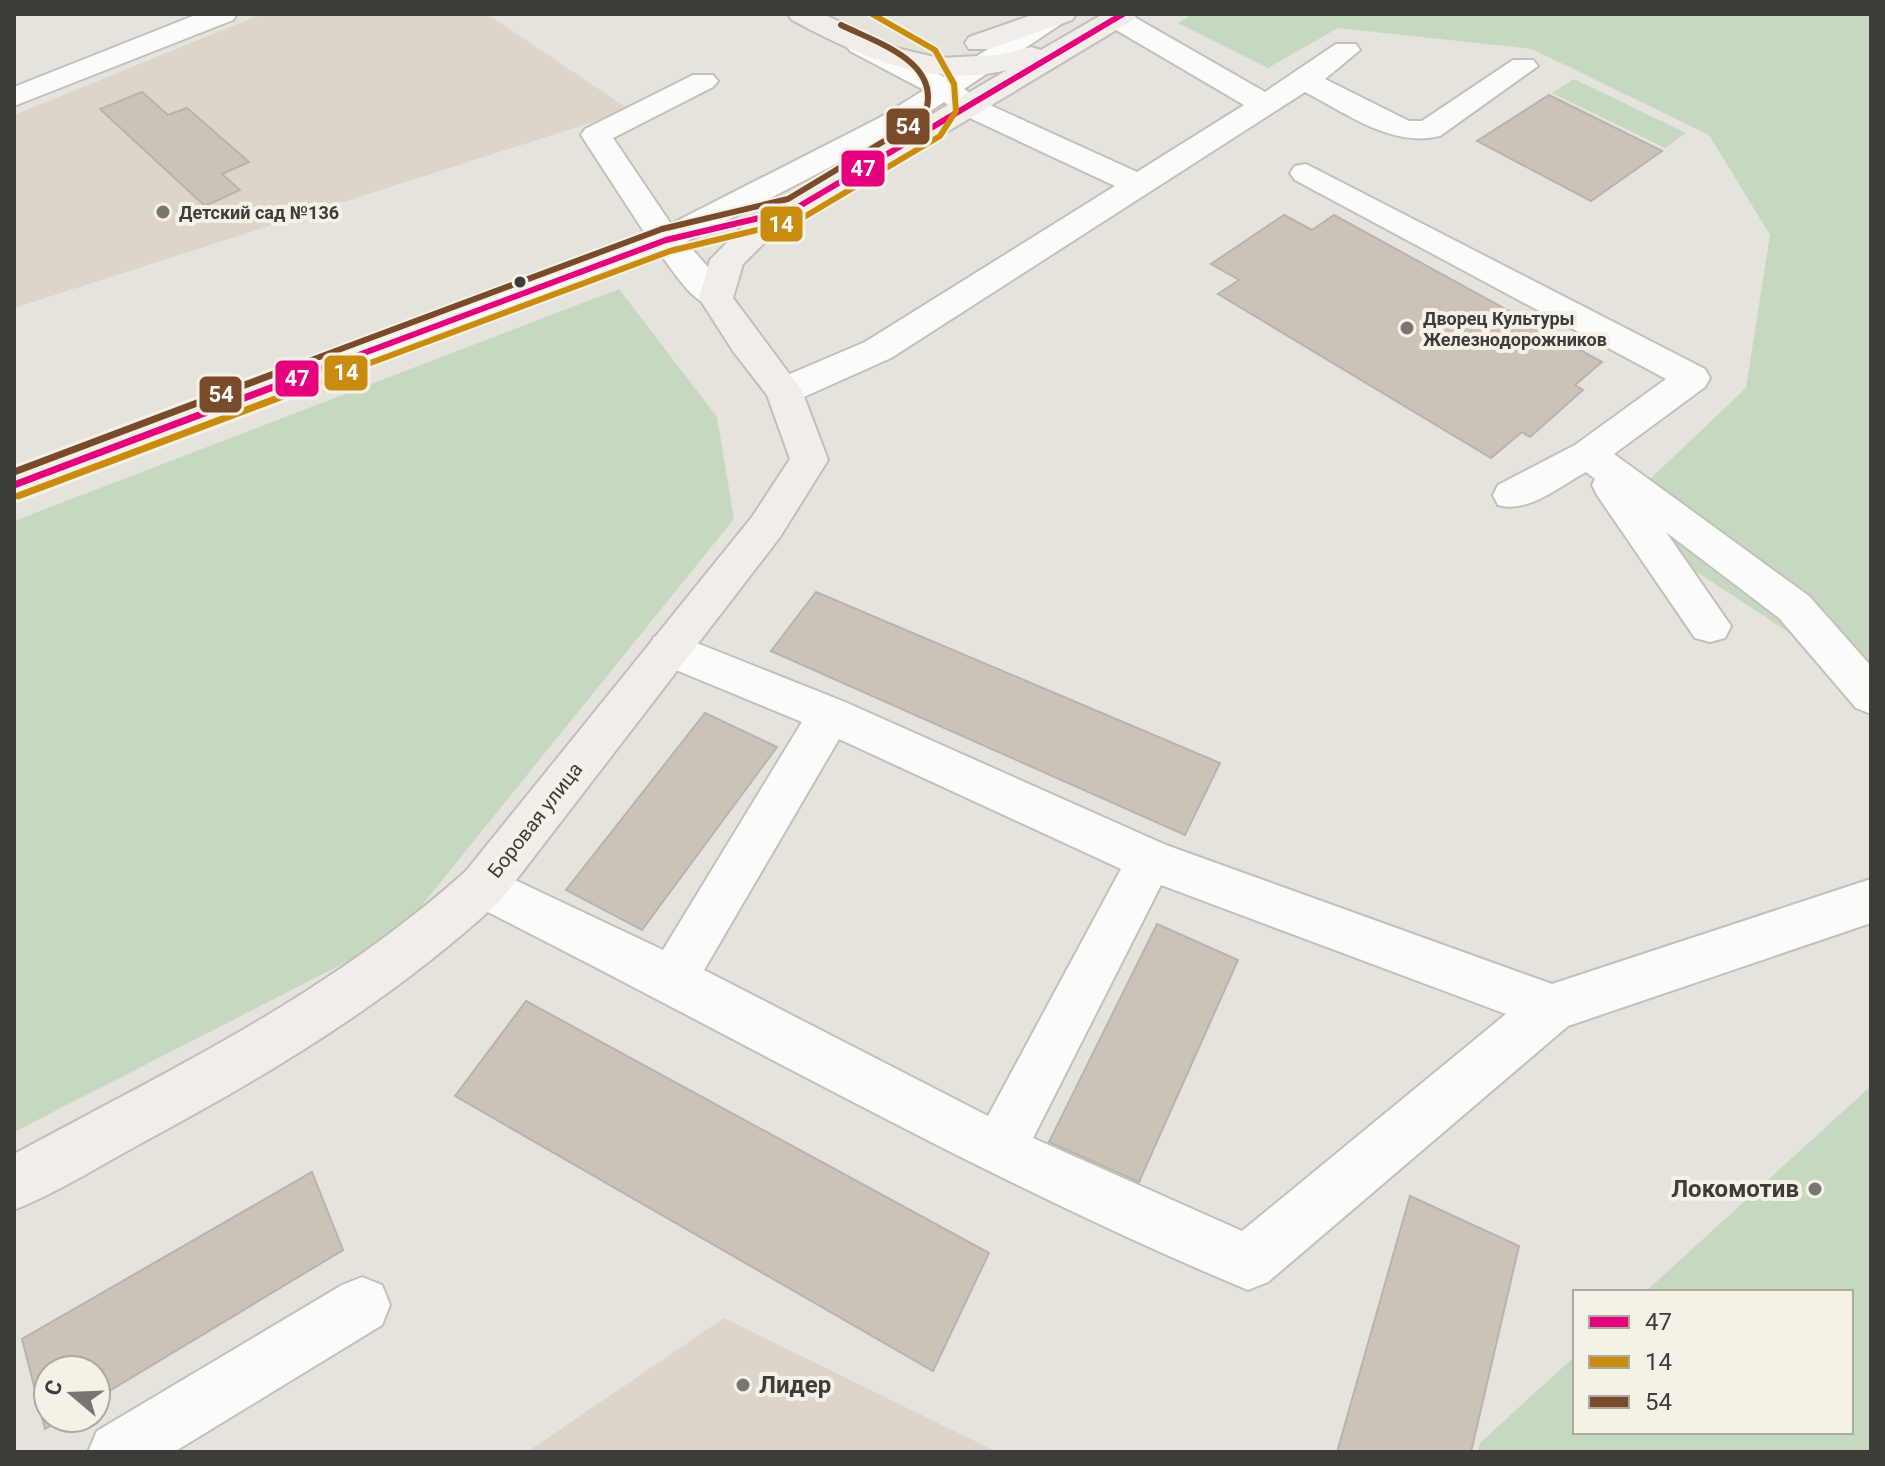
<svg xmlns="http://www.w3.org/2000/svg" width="1885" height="1466" viewBox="0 0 1885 1466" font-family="Roboto,sans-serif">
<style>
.built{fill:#dbd6c9}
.green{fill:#c7d8c0}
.building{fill:#ccc3b8;stroke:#b7b4af;stroke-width:2}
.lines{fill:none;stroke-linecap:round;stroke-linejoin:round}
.minor-casing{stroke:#c3c0bc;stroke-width:4}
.major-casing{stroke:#c1bfbc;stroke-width:4}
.minor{fill:#fbfbfa;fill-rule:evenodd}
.major{fill:#f3edea;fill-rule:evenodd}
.bus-1-far1-casing{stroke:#f6f1e6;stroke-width:10}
.bus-1-casing{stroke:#f6f1e6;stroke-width:13}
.bus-2-far1-casing{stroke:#f6f1e6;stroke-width:10}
.bus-2-casing{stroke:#f6f1e6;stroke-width:13}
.bus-3-far1-casing{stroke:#f6f1e6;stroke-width:10}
.bus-3-casing{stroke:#f6f1e6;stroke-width:13}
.bus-1-far1{stroke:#e5007d;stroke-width:6}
.bus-1{stroke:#e5007d;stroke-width:7}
.bus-2-far1{stroke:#c98c0e;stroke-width:6}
.bus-2{stroke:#c98c0e;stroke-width:7}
.bus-3-far1{stroke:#7a4b2a;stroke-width:6}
.bus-3{stroke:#7a4b2a;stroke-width:7}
.poi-dot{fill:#797671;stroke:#f6f1e6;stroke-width:3}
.bus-dot{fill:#3e3c38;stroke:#f6f1e6;stroke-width:3}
.labels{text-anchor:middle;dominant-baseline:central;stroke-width:8;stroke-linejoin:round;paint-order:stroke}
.far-poi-label{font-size:18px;font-weight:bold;fill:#3e3c38;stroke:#f6f1e6;text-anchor:start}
.street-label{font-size:20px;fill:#3e3c38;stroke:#f6f1e6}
.near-poi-label{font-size:24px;font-weight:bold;fill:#3e3c38;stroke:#f6f1e6;text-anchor:end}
.line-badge{stroke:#f6f1e6;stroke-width:3}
.badge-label{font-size:22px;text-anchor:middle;font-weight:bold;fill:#fff}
</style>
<rect width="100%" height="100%" fill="#e6e3dc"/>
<path class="built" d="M262,14H487L630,110L14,308V115Z
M724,1318L997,1452H527Z"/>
<path class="green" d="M1192,14H1871V686L1611,516L1746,388L1770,235L1709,135L1532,49L1338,28L1268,68L1178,23Z
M1574,79L1686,133L1665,148L1552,93Z
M619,289L717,417L734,519L397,936L14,1132V521Z
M1871,1086V1452H1478L1480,1443L1575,1356V1432H1851V1292H1645Z"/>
<path class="building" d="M142,92L168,115L187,108L249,162L222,174L240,190L205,206L100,109Z
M1549,95L1662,151L1591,201L1477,141Z
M1284,215L1312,230L1334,215L1602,362L1575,385L1583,390L1530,437L1522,432L1491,458L1218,294L1239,280L1211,264Z
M816,592L1220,763L1185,835L771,651Z
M705,713L777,747L642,930L566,890Z
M1157,924L1238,960L1139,1182L1049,1142Z
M526,1001L989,1253L933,1371L455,1096Z
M312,1172L343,1250L96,1399V1370H48V1418H64L45,1429L22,1339Z
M1410,1196L1519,1246L1471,1452H1337Z"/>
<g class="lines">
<g class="minor-casing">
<path id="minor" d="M198,14H237L233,20L14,106V87Z
M1043,14H1076L964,89L981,101L1137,172L1244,105L1106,24L1102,18L1105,14H1129L1265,92L1336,44H1356L1360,50L1325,79L1409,121H1422L1513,60H1533L1538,66L1440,136C1392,148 1346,113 1305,92L891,358L797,400L784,403L771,400L766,391L771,382L865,342L1115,186L959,113L944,102L901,130L686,242L728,290L733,298L728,306C697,314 678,276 660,254L14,499V470L614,251L646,235L581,135L585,129L693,75H713L718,81L713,87L613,138L671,224L879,118L924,90L850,51L846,45L850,39H870L944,77Z
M1306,164L1705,369L1710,378L1705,387L1614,454L1809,596L1871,666V714L1856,708L1779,618L1666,532L1731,626L1725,638L1710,642L1695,638L1597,495L1592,485L1595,479L1586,472C1560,486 1528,514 1498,505L1493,495L1498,485L1575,445L1666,379L1295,180L1290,173L1295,166Z
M669,632L845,702L1166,845L1552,984L1871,879V923L1568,1026L1268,1282L1248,1290C979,1178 726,1031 466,901L459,886L466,871L483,865L663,950L802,722L654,661L648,649L654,637ZM839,739L1121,869L988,1116L704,970ZM1161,885L1506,1014L1242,1231L1033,1138Z
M362,1277L382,1285L390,1305L382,1325L174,1452H88L97,1431L342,1285Z"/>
</g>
<g class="major-casing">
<path id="major" d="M788,14H823L896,48L939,58L998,55L1031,47L1041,50L1103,14H1137L1133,20L767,240L743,264L733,298L802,391L828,460L780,537L500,901C394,999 275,1071 149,1139C104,1163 61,1191 14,1210V1154C177,1066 326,996 466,871L752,517L790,459L767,395L733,351L699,298L710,260L743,226L1007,70C930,89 859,56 792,20Z
M1035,14H1076L1072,20L989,49H969L965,43L969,37Z"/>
</g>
<use href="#minor" class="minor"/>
<use href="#major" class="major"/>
<g class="bus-1-far1-casing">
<path id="bus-1-far1" d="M324,368L666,240L793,210L1123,14"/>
</g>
<g class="bus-1-casing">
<path id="bus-1" d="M14,485L329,366"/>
</g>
<g class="bus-2-far1-casing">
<path id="bus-2-far1" d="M357,368L670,251L799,220L940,136L956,111L954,84L935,50L872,14"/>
</g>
<g class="bus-2-casing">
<path id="bus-2" d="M18,496L363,366"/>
</g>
<g class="bus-3-far1-casing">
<path id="bus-3-far1" d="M290,368L662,229L788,199L924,117C945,63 880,44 841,25"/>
</g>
<g class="bus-3-casing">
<path id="bus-3" d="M14,472L295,366"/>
</g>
<use href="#bus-1-far1" class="bus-1-far1"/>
<use href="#bus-1" class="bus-1"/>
<use href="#bus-2-far1" class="bus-2-far1"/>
<use href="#bus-2" class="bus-2"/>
<use href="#bus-3-far1" class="bus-3-far1"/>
<use href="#bus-3" class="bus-3"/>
</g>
<g class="poi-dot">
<circle cx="163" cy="212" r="8"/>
<circle cx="1407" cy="328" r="8"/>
<circle cx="1815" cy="1189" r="8"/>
<circle cx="743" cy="1385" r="8"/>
</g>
<circle class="bus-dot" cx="520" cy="282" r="7"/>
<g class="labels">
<g class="far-poi-label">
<text x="179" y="212">Детский сад №136</text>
<text x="1423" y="318">Дворец Культуры<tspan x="1423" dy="21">Железнодорожников</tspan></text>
</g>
<g class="street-label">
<text transform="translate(535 820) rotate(-52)">Боровая улица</text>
</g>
<g class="near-poi-label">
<text x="1799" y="1189">Локомотив</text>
<text x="759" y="1385" text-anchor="start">Лидер</text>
</g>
</g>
<g class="line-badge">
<rect x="885" y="107" width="46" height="39" rx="8" fill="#7a4b2a"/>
<rect x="840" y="149" width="46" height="39" rx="8" fill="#e5007d"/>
<rect x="759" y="205" width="45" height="38" rx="8" fill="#c98c0e"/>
<rect x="323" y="354" width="46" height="38" rx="8" fill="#c98c0e"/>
<rect x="274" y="359" width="46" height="39" rx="8" fill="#e5007d"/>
<rect x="198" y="375" width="45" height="39" rx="8" fill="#7a4b2a"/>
</g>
<g class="badge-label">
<text x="908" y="134">54</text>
<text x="863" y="176">47</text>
<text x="781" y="232">14</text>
<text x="346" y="380">14</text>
<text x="297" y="386">47</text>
<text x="221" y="402">54</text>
</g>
<rect width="1885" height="1466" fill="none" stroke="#3e3c38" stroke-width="32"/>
<rect x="1573" y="1290" width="280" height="144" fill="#f6f1e6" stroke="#aca9a0" stroke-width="2"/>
<rect x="1589" y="1316" width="40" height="12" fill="#e5007d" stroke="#aca9a0" stroke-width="2"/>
<text x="1645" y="1330" font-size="24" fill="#3e3c38">47</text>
<rect x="1589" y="1356" width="40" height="12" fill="#c98c0e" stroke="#aca9a0" stroke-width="2"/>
<text x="1645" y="1370" font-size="24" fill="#3e3c38">14</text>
<rect x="1589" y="1396" width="40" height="12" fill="#7a4b2a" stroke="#aca9a0" stroke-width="2"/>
<text x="1645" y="1410" font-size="24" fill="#3e3c38">54</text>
<g transform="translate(72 1394) rotate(289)"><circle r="38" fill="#f6f1e6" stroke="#aca9a0" stroke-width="2"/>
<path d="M0-6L14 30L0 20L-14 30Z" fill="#797671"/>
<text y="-12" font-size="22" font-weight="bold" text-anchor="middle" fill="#3e3c38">С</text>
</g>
</svg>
